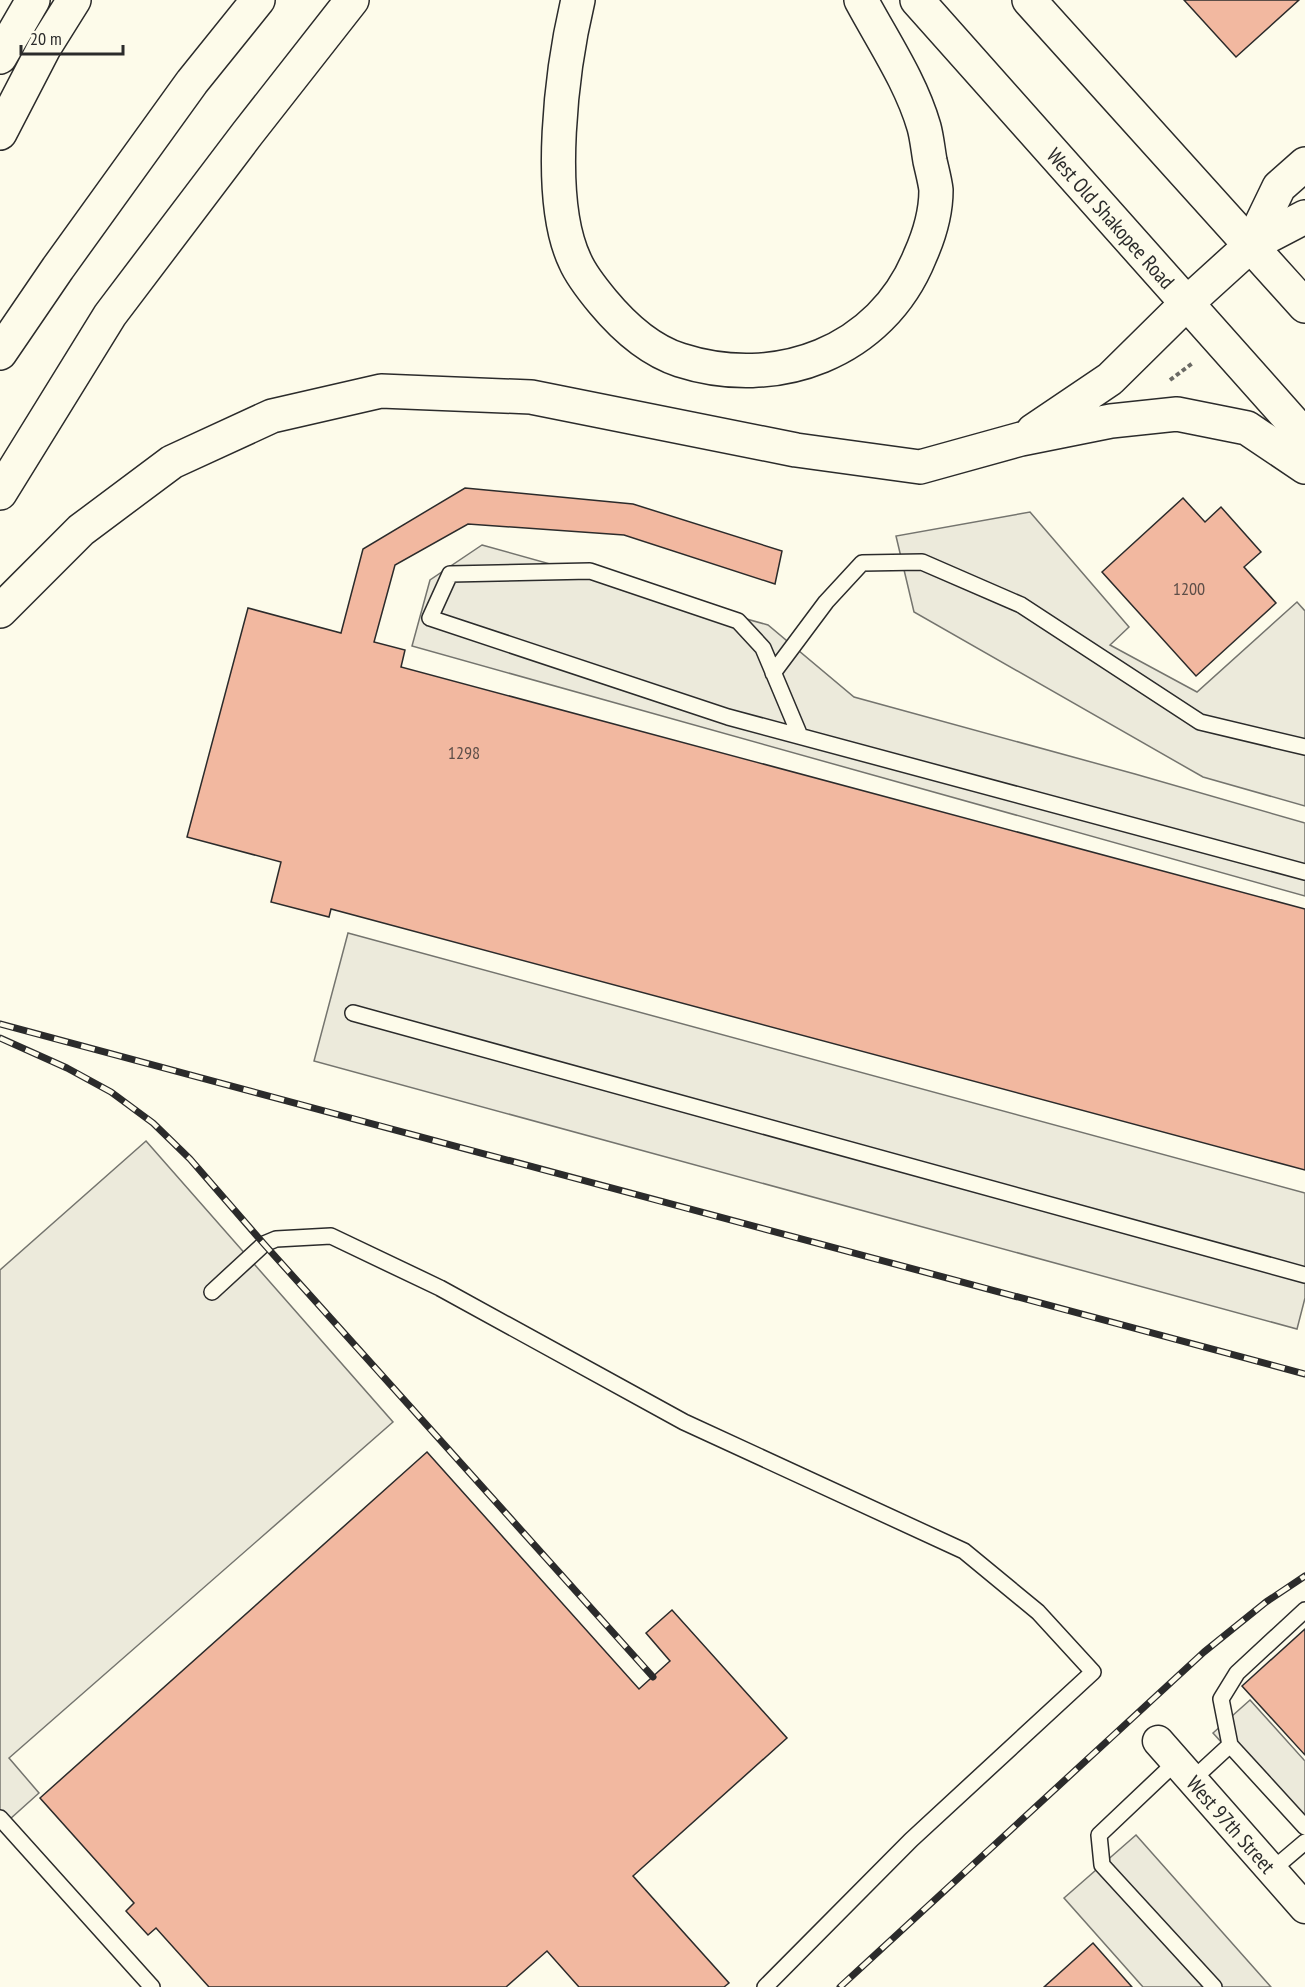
<svg xmlns="http://www.w3.org/2000/svg" width="1305" height="1987" viewBox="0 0 1305 1987" font-family="'PT Sans Narrow',sans-serif">
<style>
.parking{fill:#eceadb;stroke:#74746e;stroke-width:1.5}
.building{fill:#f2b8a0;stroke:#2b2b2b;stroke-width:1.5}
.lines{fill:none;stroke-linecap:round;stroke-linejoin:round}
.lane-casing{stroke:#2b2b2b;stroke-width:18}
.street-casing{stroke:#2b2b2b;stroke-width:33}
.secondary-casing{stroke:#2b2b2b;stroke-width:36}
.highway-casing{stroke:#2b2b2b;stroke-width:36}
.path{stroke:#6a6964;stroke-width:4;stroke-dasharray:4.5 3;stroke-linecap:butt}
.lane{stroke:#fdfbea;stroke-width:15}
.street{stroke:#fdfbea;stroke-width:30}
.secondary{stroke:#fdfbea;stroke-width:33}
.highway{stroke:#fdfbea;stroke-width:33}
.rail-casing{stroke:#2b2b2b;stroke-width:7}
.rail{stroke:#fdfbea;stroke-width:4.5;stroke-dasharray:14;stroke-linecap:butt}
.labels{text-anchor:middle;dominant-baseline:central;stroke-width:4.5;stroke-linejoin:round;paint-order:stroke}
.number-label{font-size:18px;fill:#5d4e48}
.street-label{font-size:21px;fill:#2b2b2b;stroke:#fdfbea}
</style>
<rect width="100%" height="100%" fill="#fdfbea"/>
<path class="parking" d="M1030,512L1129,627L1110,645L1197,692L1297,602L1305,611V806L1203,777L914,612L896,536Z
M482,545L768,625L854,697L1135,774L1305,823V896L412,646L430,580Z
M348,933L1305,1193V1298L1297,1329L314,1061Z
M146,1141L393,1422L9,1758L39,1793L0,1828V1270Z
M1250,1700L1305,1761V1834L1213,1733Z
M1136,1835L1271,1987H1143L1064,1898Z"/>
<path class="building" d="M1184,0H1299L1236,57Z
M465,488L633,504L782,551L775,584L624,535L468,524L395,565L374,642L405,650L401,667L1305,909V1170L331,909L329,917L271,902L281,862L187,837L248,608L341,633L363,549Z
M1183,498L1205,522L1221,507L1261,552L1244,567L1276,603L1196,676L1102,572Z
M427,1452L639,1689L670,1661L646,1633L672,1610L787,1738L633,1876L729,1983L724,1987H579L547,1951L506,1987H209L156,1928L148,1935L126,1911L134,1903L40,1798Z
M1305,1629V1755L1242,1686Z
M1093,1943L1132,1987H1044Z"/>
<g class="lines">
<g class="lane-casing">
<path id="lane" d="M773,673L826,602L862,563L922,562L1021,605L1200,722L1305,747
M800,736L763,648L738,621L590,571L450,574L430,618L728,717L1305,872
M353,1013L1305,1275
M212,1292L264,1244L276,1239L331,1236L440,1288L684,1422L964,1551L1038,1612L1093,1672L911,1840L765,1987
M1230,1745L1221,1699L1237,1673L1305,1610
M1176,1762L1099,1835L1102,1865L1214,1987
M1192,1780L1230,1745L1305,1827
M0,1818L152,1987
M1272,1870L1305,1842"/>
</g>
<g class="street-casing">
<g id="street">
<path id="s1" d="M1158,1741L1305,1908"/>
</g>
</g>
<g class="secondary-casing">
<g id="secondary">
<path id="s2" d="M917,0L1305,436"/>
<path d="M1029,0L1305,306"/>
<path d="M1251,245L1279,187L1305,164"/>
<path d="M1186,304L1251,245L1305,217"/>
</g>
</g>
<g class="highway-casing">
<path id="highway" d="M578,0C562,67 545,198 575,261C581,275 593,290 603,302C623,326 649,350 680,360C776,391 881,353 920,256C929,236 936,212 936,190C935,181 932,170 930,161C928,150 927,138 924,127C911,82 883,41 861,0
M0,57L33,0
M0,133L44,48L74,0
M0,353L58,268L192,82L258,0
M1033,431L1110,379L1186,304
M0,493L110,315L247,134L352,0
M0,611L81,530L172,462L272,416L381,391L531,397L796,450L920,467L1021,439L1111,421L1177,414L1247,428L1305,467"/>
</g>
<path class="path" d="M1170,380L1194,362"/>
<use href="#lane" class="lane"/>
<use href="#street" class="street"/>
<use href="#secondary" class="secondary"/>
<use href="#highway" class="highway"/>
<g class="rail-casing">
<path id="rail" d="M0,1024L1305,1374
M0,1038L67,1068L111,1092L153,1123L190,1159L264,1244L653,1677
M840,1987L1204,1652L1266,1602L1305,1576"/>
</g>
<use href="#rail" class="rail"/>
</g>
<g class="labels">
<g class="number-label">
<text x="1189" y="588">1200</text>
<text x="464" y="752">1298</text>
</g>
<g class="street-label">
<text stroke="none"><textPath href="#s2" startOffset="292">West Old Shakopee Road</textPath></text>
<text stroke="none"><textPath href="#s1" startOffset="111">West 97th Street</textPath></text>
</g>
</g>
<path d="M21 45v9h102v-9" fill="none" stroke="#2b2b2b" stroke-width="3"/>
<text x="30" y="45" font-size="18" fill="#2b2b2b" stroke="#fdfbea" stroke-width="4.5" paint-order="stroke">20 m</text>
</svg>
